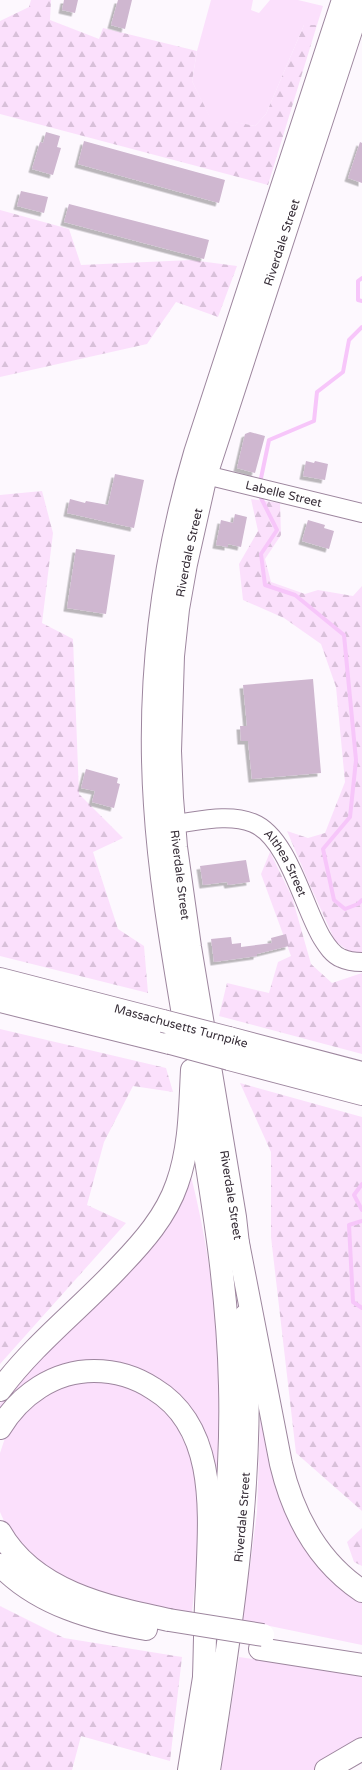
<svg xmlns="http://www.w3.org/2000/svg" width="362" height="1770" viewBox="0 0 362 1770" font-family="'Varela Round',sans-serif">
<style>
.grass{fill:#fbe0fc}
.forest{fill:url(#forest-firs)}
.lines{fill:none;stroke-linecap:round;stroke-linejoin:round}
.stream{stroke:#f7c6fa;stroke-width:4}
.building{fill:#cfb7d0;filter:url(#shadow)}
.minor-casing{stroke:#9d869e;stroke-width:20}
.major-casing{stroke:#9d869e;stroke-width:24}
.highway-casing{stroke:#9d869e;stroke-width:24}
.minor{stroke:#fff;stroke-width:18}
.major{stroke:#fff;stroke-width:22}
.highway{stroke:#fff;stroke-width:22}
.highway-bridge-casing{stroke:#9d869e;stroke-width:24;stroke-linecap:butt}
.highway-bridge{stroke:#fff;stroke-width:22}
.labels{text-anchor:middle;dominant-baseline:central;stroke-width:3;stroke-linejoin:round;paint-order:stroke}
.street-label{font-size:12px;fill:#362d37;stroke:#fff}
</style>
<defs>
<pattern id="forest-firs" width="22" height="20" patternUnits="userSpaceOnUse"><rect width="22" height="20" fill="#fbe0fc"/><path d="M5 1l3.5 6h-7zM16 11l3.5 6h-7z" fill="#d8c0d9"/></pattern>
<filter id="shadow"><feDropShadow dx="-3.5" dy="3.5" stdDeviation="0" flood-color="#0004"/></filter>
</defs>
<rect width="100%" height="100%" fill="#fdf8fe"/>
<path class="grass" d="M211,0H253L251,10L259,13L270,0H298L323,6L317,25H304L266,114L255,126L210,118L192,81L197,51Z
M190,1172C201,1215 209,1259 214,1304C222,1367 219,1437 215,1501L180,1397L82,1363L0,1413V1404L3,1398Z
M83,1380L119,1384L148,1396L172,1417L193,1460L200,1509L197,1564L192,1612L161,1611L119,1602L47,1571L12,1539L0,1512V1453L10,1423L44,1394Z
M261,1398L277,1480L287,1517L309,1555L343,1588L362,1599V1645L240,1620L250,1566L257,1512Z
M239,1657L323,1669L362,1677V1741L315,1770H221Z"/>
<path class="forest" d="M31,0H51L50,20L99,39L103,28L197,51L192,81L210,117L255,126L266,114L304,25H317L268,185L0,114V21L29,7Z
M0,210L69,229L81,265L191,260L237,266L218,317L176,302L147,344L0,377Z
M42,491L53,533L42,623L73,639L79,794L123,838L93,852L118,929L144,946L148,993L0,956V495Z
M251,499L280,503L281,535L265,559L271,582L305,594L318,590L353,596L362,586V955H354L335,941L309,883L287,831L308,838L325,833L345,782L336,687L321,644L284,618L243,600L239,564L258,531Z
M270,852L292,897L311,964L332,983L362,973V1054L219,1016L227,983L269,993L278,962L291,956L261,874Z
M0,1029L166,1068L173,1092L133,1086L104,1142L87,1205L126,1223L0,1364Z
M240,1083L362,1117V1511L296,1453L271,1237V1152Z
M362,1528V1566L354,1562L347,1542Z
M0,1606L64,1638L182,1657L170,1761L81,1736L72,1770H0Z"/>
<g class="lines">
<path class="stream" d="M362,278L358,281V300L362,301
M260,483L269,440L314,421L317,392L343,372L349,340L362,327
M259,494L277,530L261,554L265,585L295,595L344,635L356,760L350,817L323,849L334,900L345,909L358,904L362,900
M362,1184L354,1195L362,1210
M362,1221L349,1225L353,1302L362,1308"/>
</g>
<path class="building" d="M64,0H78L75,13L62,10Z
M118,0H132L125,29L111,25Z
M46,132L60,136L57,147L61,148L53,175L32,169L40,142L43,143Z
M84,141L225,180L219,203L78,164Z
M360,142L362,143V183L348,178Z
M21,191L48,197L44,213L17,206Z
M69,204L209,240L204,259L64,222Z
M250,432L265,436L255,473L237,468L245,434Z
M306,461L314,463L315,461L328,464L325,480L303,476Z
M115,474L144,480L134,528L67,513L70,499L85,503L86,501L108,505Z
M235,514L247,517L241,547L228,544V547L216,545L221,520L233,523Z
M308,520L325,525L324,528L334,531L329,549L302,541Z
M76,549L115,555L106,614L67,608Z
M313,679L321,773L252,779L248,741H241L240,726H247L243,685Z
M86,769L118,778L117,783L120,784L114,808L92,802L95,791L81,788Z
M246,860L250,882L228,885L227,882L203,885L200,866Z
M286,934L289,946L257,954V956L214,962L211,939L231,937L232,944L241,943V947L272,943L271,938Z"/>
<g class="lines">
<g class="minor-casing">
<g id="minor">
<path id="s1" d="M206,475L362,513"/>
<path id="s2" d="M174,824C199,821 229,813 253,823C288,837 303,906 322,938C327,946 333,955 341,958C347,961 355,962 362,962"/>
</g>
</g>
<g class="major-casing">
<g id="major">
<path d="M188,1045C175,965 160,885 155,805C147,686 161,568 195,453L343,0"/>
<path d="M195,1092C211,1190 228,1288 230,1386C232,1463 225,1539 214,1615"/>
<path id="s3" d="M240,1262L235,1217L190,947L176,847L172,798L170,751L173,656L178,609L186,564L206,475L361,0"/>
<path d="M189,1770L207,1659"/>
<path id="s4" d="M209,1770C233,1619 256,1469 245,1316"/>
</g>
</g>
<g class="highway-casing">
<path id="highway" d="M0,979L163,1021
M0,1001L170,1043
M229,1038L362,1073
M229,1059L362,1094
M238,1243L281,1464C293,1514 317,1561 362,1591
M0,1390C34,1344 81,1308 120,1266C143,1242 166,1216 177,1184C190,1148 190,1108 192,1070
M0,1428C20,1395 54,1371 94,1371C115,1371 136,1377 154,1389C220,1429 209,1520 207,1586C205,1617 205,1647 204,1677
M0,1532C34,1592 108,1607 169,1620
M0,1565C38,1605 94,1620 146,1629
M260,1649L362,1665
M326,1770L362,1749"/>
</g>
<use href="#minor" class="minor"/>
<use href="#major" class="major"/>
<use href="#highway" class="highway"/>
<g class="highway-bridge-casing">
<path id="highway-bridge" d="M163,1021L229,1038
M170,1043L229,1059
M169,1620L263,1635"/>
</g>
<use href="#highway-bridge" class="highway-bridge"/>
</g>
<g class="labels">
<g class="street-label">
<text stroke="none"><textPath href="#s3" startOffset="1040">Riverdale Street</textPath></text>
<text stroke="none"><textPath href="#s1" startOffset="80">Labelle Street</textPath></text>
<text stroke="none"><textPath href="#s3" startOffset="716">Riverdale Street</textPath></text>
<text stroke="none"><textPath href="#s2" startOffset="133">Althea Street</textPath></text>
<text transform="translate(180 875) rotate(83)">Riverdale Street</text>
<text transform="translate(181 1026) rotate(15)">Massachusetts Turnpike</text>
<text transform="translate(231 1195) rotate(81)">Riverdale Street</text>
<text stroke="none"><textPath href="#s4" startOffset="255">Riverdale Street</textPath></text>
</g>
</g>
</svg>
